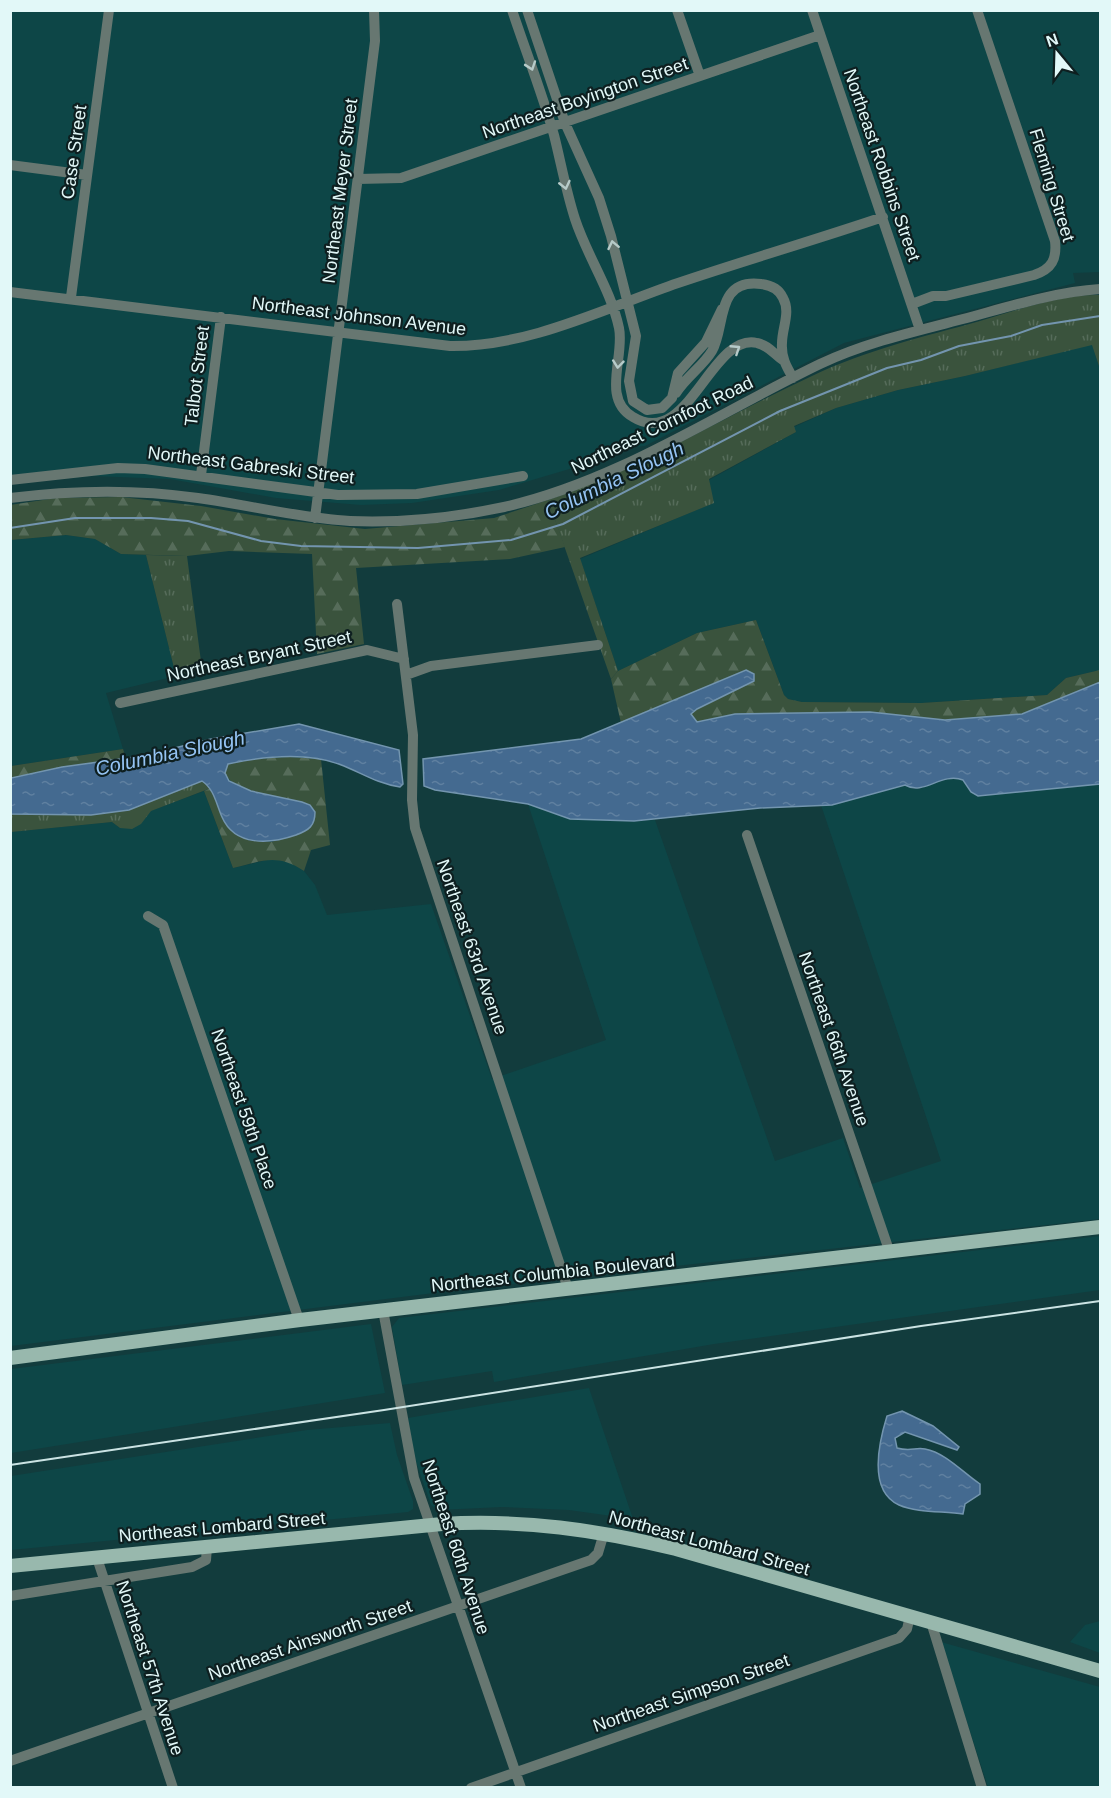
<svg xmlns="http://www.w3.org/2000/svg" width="1111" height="1798" viewBox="0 0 1111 1798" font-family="Helvetica,sans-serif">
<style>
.built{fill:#0d4647}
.grass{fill:url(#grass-tufts)}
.forest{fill:url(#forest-firs)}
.water{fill:url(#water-ripples);stroke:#7395af;stroke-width:1.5}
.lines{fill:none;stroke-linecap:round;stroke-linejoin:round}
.stream{stroke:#7395af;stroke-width:2}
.minor{stroke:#677771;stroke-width:10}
.major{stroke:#98b8ad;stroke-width:14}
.rail{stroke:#cbe3e3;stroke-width:2}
.oneway{stroke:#b7cbc9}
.labels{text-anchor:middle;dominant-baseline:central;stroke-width:4.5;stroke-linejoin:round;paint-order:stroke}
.street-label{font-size:18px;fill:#e2f8f8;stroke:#0e1f20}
.water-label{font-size:20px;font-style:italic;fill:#95c4f4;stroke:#0e1f20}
</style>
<defs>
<pattern id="grass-tufts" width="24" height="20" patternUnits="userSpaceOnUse" patternTransform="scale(1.5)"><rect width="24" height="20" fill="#3a533d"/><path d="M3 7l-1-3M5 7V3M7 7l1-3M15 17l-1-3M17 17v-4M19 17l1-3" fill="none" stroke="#566c5a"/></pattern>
<pattern id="forest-firs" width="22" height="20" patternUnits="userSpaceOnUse" patternTransform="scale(1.5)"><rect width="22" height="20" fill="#3a533d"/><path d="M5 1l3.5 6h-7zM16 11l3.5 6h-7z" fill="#566c5a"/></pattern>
<pattern id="water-ripples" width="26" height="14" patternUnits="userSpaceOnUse" patternTransform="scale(1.5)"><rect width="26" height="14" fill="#446a90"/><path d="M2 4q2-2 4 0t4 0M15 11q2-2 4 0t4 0" fill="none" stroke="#5f80a0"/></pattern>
</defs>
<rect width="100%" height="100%" fill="#123c3d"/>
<path class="built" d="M11,11H1100V272L1073,273L1075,283L844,343L645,446L619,449L576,467L499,490L412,503L361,505L276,498L170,479L92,476L11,484Z
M1092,344L1100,369V670L1066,678L1047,695L921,703L802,702L788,699L784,695L756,620L697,633L618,671L580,559L713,503L709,480L796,432L794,427L836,408L898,390L965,376Z
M66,535L95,539L121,554L146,555L176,676L106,693L123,749L11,766V540Z
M957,777L963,779L971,792L1100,784V1219L458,1290L11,1346L10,832L112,822L120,828L146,817L150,811L204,791L233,868L276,858L290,862L304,871L315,885L327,915L431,904L492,1079L606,1040L528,804L548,812L634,821L655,820L775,1161L843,1138L860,1188L941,1161L821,805L905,785L913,789H919L938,780Z
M1100,1236V1290L714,1344L494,1382L492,1371L402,1385L392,1327L399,1318Z
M371,1324L385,1393L11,1453V1369Z
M589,1388L633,1519L569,1510L502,1507L438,1510L431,1505L414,1456L408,1418Z
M390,1423L397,1455L413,1501V1509L408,1512L11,1550V1476L307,1430Z
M1100,1621V1653L1070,1642L1085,1625Z
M941,1642L1100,1687V1787H988Z"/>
<path class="grass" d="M1100,295V369L1092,345L965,376L898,390L836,408L794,426L796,432L709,479L714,503L580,558L618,671L611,679L548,500C641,469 723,417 812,376C866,350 923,337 980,321C1019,310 1060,294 1100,295Z
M146,555L187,556L202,669L176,676Z
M202,780L211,788L151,811L141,824L132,829L120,828L112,822L11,832V814L91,815L129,810Z"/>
<path class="forest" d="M121,497L201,506L275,519L365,529L494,518L548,500L565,547L510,559L356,568L364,644L317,654L312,554L229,551L187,556L121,554L95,539L66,535L11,540L10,505L56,498Z
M756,620L784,695L788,699L802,702L921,703L1047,695L1066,678L1100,670V682L1022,714L945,720L870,712L735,714L697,722L691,714L696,709L753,681L746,670L621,723L611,679L618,671L697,633Z
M123,749L126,758L62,767L11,778V766Z
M288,757L321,759L330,845L311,850L304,871C277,853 262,861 233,868L204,791L211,788L216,799L248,840L271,842L292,836L302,802C279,796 236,796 225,773L228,764L254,759Z"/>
<path class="water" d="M746,670L754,674V681L697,709L691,714L697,722L735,714L870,712L945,720L1022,714L1100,682V784L978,796L971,792L963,780C941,772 924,796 905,785L832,805L760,808L634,821L570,819L528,804L435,790L424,786L423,759L581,739Z
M299,724L399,750L403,784L400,787C379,784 363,774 344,766C308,751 265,756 228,764L225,773L229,781L251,791L302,802L310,805L315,812C315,826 309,830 296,835C270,844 235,847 222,817C216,803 214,789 202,781L129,810L91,815L11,814V778L62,767L142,756L211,739Z
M902,1411L933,1426L959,1447L957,1450L905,1432L895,1438L897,1448C911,1452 915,1447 925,1449C946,1453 962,1472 980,1484V1494L965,1504L963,1514C944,1511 917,1513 899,1505C867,1490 879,1442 887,1416Z"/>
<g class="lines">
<path class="stream" d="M10,528L75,518H151L188,521L261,541L301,546L418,548L511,540L563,524L780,411L887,368L921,360L959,346L1011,336L1042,325L1100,316"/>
<path class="minor" d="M512,10C526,52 542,93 554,135C561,163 566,191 575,219C587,256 611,290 619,328C625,356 601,399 633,417C688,451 711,332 757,343C768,345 774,354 783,360
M527,10L565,123L599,198L611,236L636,336L629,381L633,401L647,410L662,408L672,398L678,373L706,342L722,309
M677,10L700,76
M812,10L920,330
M10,165L87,175
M358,179L401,178L820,35
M10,292L450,346C529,347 605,308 678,283C746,260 815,240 883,217
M71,297L109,10
M912,304L933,296H946L1034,275C1052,269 1057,259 1055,241L977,10
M676,393C686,377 703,366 712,351C726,327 715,278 761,284C770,285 779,289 783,298C791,312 782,328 782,343C781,357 786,366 793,378
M201,475L221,317
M10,480L118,468L145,469L338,495L417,494L523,476
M10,498C73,490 136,489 198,498C249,505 299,518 350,521C402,523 453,518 504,507C618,481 716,414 820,364C867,342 917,331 967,318C1011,306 1055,292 1100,289
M315,518L375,41L374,10
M397,604L413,735L412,800L415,828L568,1289
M406,675L431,666L598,645
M120,703L367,650L404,659
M747,835L890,1253
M148,916L163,925L299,1320
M383,1310L414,1478L521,1788
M97,1558L173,1788
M10,1596L192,1567L206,1560L207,1547
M931,1622L982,1788
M10,1761L591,1560L598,1553L604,1533
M471,1788L899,1638L907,1629L910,1616"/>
<path class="major" d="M10,1358L300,1320L1100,1227
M10,1566L442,1524C522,1519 598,1530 676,1549L1100,1671"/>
<path class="rail" d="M10,1465L384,1410L921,1326L1100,1301"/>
</g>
<defs><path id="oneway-chevron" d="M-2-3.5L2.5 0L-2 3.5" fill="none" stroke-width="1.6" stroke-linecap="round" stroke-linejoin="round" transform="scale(1.5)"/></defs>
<g class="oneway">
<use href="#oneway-chevron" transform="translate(531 66) rotate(71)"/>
<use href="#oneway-chevron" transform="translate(565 185) rotate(77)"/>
<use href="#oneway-chevron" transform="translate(613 245) rotate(-102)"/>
<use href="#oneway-chevron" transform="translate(736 349) rotate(-33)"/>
<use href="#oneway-chevron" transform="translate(618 364) rotate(96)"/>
</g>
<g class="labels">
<g class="street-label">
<text transform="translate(585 98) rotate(-19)">Northeast Boyington Street</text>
<text transform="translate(74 152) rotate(-82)">Case Street</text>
<text transform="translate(882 165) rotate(71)">Northeast Robbins Street</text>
<text transform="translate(1052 185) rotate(73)">Fleming Street</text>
<text transform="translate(340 191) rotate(-83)">Northeast Meyer Street</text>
<text transform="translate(359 316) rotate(7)">Northeast Johnson Avenue</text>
<text transform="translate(197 376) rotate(-83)">Talbot Street</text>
<text transform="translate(662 425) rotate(-26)">Northeast Cornfoot Road</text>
<text transform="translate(251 465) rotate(7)">Northeast Gabreski Street</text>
<text transform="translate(259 656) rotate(-12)">Northeast Bryant Street</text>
<text transform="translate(472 947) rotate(71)">Northeast 63rd Avenue</text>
<text transform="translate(834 1039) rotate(71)">Northeast 66th Avenue</text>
<text transform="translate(244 1109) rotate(71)">Northeast 59th Place</text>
<text transform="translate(553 1273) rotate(-6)">Northeast Columbia Boulevard</text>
<text transform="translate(222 1527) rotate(-5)">Northeast Lombard Street</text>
<text transform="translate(709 1543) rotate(15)">Northeast Lombard Street</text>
<text transform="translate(456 1547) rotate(72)">Northeast 60th Avenue</text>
<text transform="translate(310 1640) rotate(-19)">Northeast Ainsworth Street</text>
<text transform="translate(150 1668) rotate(72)">Northeast 57th Avenue</text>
<text transform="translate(691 1693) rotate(-19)">Northeast Simpson Street</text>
</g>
<g class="water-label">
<text transform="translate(614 480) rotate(-26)">Columbia Slough</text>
<text transform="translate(170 753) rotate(-12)">Columbia Slough</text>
</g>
</g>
<rect width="1111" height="1798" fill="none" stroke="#e2f8f8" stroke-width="24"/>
<g transform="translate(1057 54) rotate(341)" stroke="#0e1f20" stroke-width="4.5" paint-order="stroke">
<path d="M0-4.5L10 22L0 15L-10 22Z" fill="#e2f8f8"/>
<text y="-9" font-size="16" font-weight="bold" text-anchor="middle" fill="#e2f8f8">N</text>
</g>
</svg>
